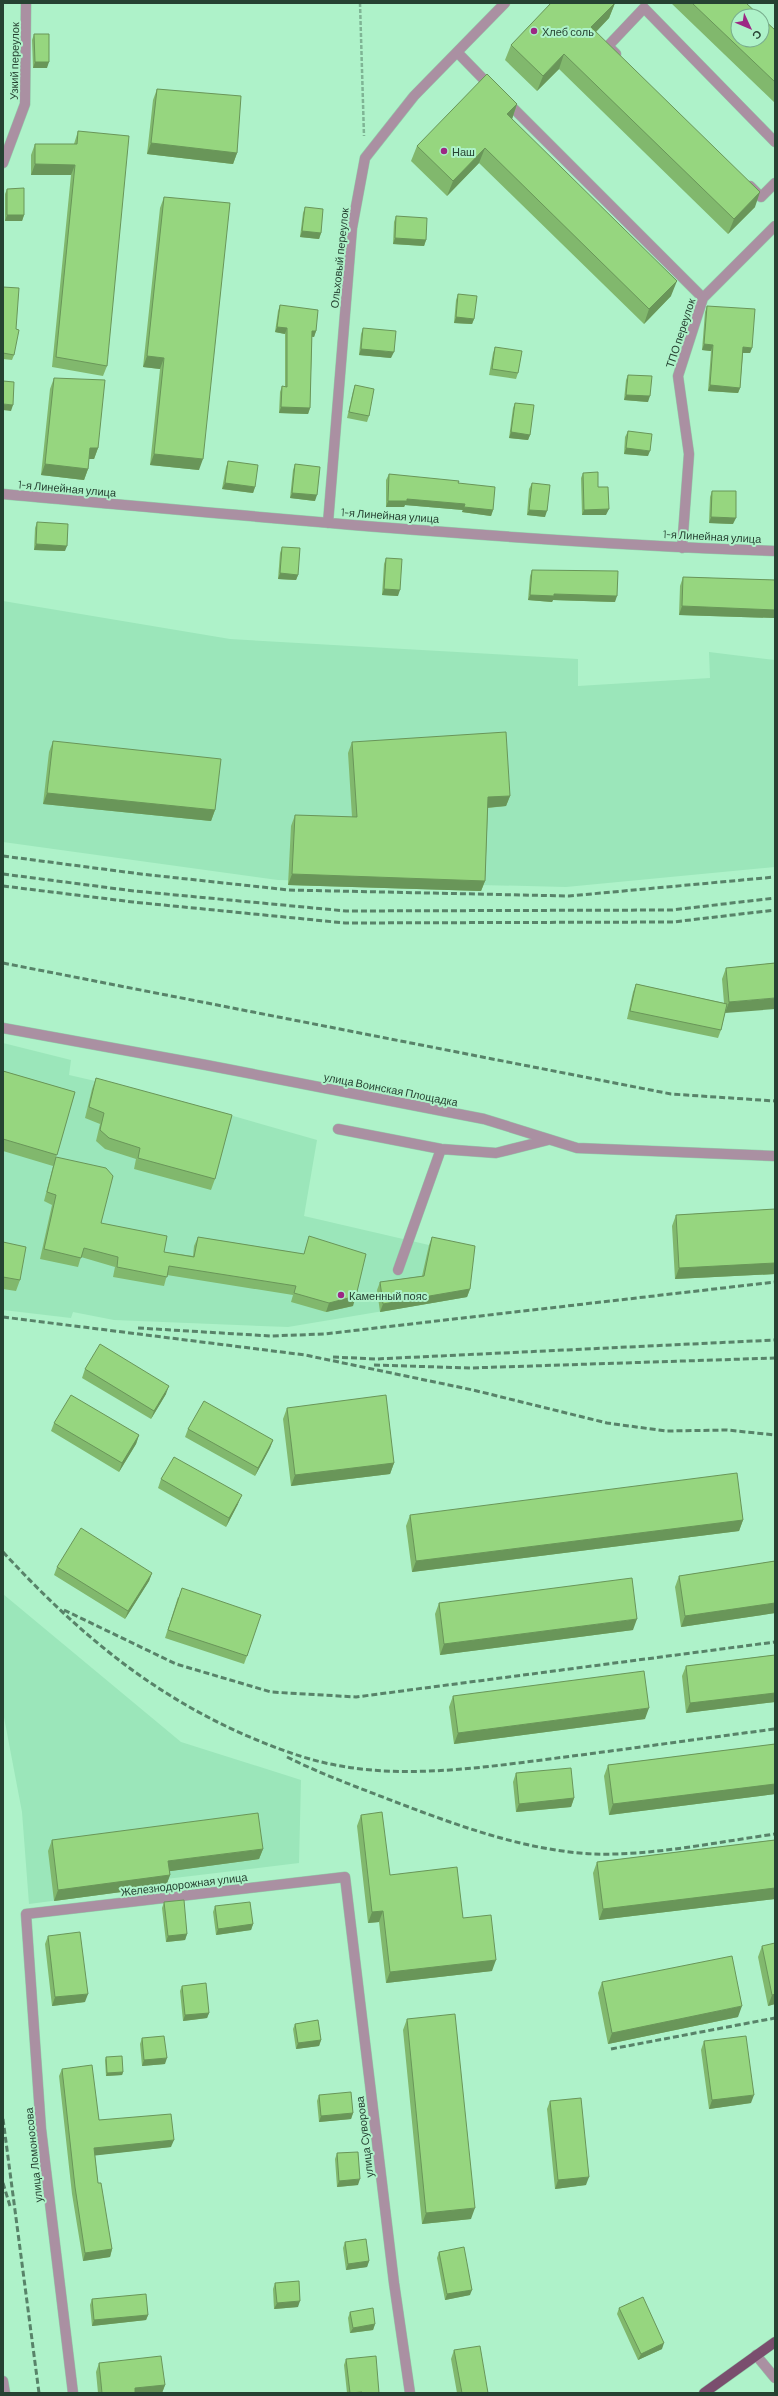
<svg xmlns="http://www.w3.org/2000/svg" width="778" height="2396" viewBox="0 0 778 2396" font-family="Barlow,sans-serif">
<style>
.built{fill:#9be6ba}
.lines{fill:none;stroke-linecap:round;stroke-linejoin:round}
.minor-casing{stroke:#93cfab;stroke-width:11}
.major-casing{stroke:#93cfab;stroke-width:11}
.path{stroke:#7fb595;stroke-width:2.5;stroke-dasharray:4 2;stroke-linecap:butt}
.minor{stroke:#aa90a2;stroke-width:10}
.major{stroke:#7a4e6e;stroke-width:10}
.rail{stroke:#588369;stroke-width:3;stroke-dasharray:6 3;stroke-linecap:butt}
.wall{fill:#81b86d}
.shaded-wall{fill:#699659}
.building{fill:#96d67f;stroke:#699659}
.poi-dot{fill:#9c2884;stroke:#aef2c9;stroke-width:1.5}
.labels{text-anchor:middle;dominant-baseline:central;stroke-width:4;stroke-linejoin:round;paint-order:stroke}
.poi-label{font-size:11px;fill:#264232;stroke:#aef2c9;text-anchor:start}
.street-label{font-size:11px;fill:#264232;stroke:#aef2c9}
</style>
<rect width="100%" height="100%" fill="#aef2c9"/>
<path class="built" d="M3,601L230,639L578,659V686L710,678L709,652L775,660V867L566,887L278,880L3,842Z
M3,1043L71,1060L69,1075L174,1099L317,1140L304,1216L472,1255L467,1297L288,1327L114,1320L73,1312L71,1318L3,1310Z
M3,1594L181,1742L301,1780L299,1863L166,1879V1886L29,1904L22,1812L3,1712Z"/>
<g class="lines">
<g class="minor-casing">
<path id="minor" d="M457,52L492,88
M616,54L608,46L644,8L775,142
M505,100L703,298
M3,163L25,104L26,3
M750,186L761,197L775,183
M3,494C260,517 517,542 775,551
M328,523L352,228L365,158L414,96L505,3
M682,548L689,454L678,376L703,298L775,226
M3,1028L206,1065L484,1119L577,1148L775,1156
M338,1129L441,1149L496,1153L548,1140
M398,1270L441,1149
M756,2355L775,2378
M3,2381L5,2393
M73,2393L41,2129L26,1914L345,1877L394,2283L410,2393"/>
</g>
<g class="major-casing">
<path id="major" d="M704,2393L775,2342"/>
</g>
<path class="path" d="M360,3L364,136"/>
<use href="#minor" class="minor"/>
<use href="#major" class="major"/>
<path class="rail" d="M3,856L141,874L289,890L569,896L775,877
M3,874L134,891L346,911L672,910L775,898
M3,886L133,902L345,923L673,922L775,910
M3,963L671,1094L775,1101
M3,1317L305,1355L473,1390L607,1423L666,1431L727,1430L775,1435
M138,1328L271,1336L324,1334L775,1282
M333,1357L376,1359L775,1340
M374,1365L470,1368L775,1358
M3,1552C77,1632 151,1695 252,1738C281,1750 310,1761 341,1766C411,1779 494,1766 565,1757C635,1748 705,1738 775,1729
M64,1610L176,1664L271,1692L356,1697L775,1642
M287,1757C321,1774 357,1787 393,1801C456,1825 526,1851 594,1854C650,1856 718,1842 775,1834
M611,2049L775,2018
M3,2119L39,2393
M3,2183L10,2206"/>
</g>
<path class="wall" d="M615,3L609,18L596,32L755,207L728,234L559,69L537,91L505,60L511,45Z
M671,3H746L775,30V103Z
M34,34L47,68H33L32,40Z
M157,89L237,153L233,164L147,154L153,100Z
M517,104L512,119L671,296L644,324L479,163L447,196L411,161L417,146Z
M78,131L107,366L103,376L52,367L71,175H31V155L35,144H74Z
M7,189L24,215L22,221H5V194Z
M164,197L199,470L150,465L160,369L143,367L160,208Z
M305,207L321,233L319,239L300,237L303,213Z
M396,216L426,240L424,246L393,244L394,222Z
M3,287L14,355L12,360L3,359Z
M458,294L474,319L472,324L454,323L456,300Z
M280,305L316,331L314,337H312L310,408L308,414L279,413L280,392L282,386L285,387V334L275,332L278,311Z
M707,306L752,348L750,353H743L740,388L738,393L708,391L711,351L702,350L705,312Z
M363,328L391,358L359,355L361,334Z
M495,347L518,373L516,379L489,375L493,353Z
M628,375L648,402L624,400L626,380Z
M54,378L98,448L94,459H89L88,469L84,480L41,475L50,389Z
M355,385L369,416L367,422L347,418L353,391Z
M515,403L530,435L528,440L509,438L513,408Z
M628,431L648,456L624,454L625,437Z
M228,461L255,487L253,493L222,489L226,467Z
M295,464L315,501L290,498L293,470Z
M583,473L598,487L606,515H582L581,478Z
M389,474L458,483L493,510L491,516L462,512L463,510L405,505L404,507H386V480Z
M532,483L545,517L527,515L529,489Z
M712,491L733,524L709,523L710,497Z
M37,522L65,551L34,550L35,528Z
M282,547L298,575L296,580L278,579L280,553Z
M386,558L398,596L382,595L384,564Z
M532,570L615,602L553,600L552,602L528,600L530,576Z
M683,577L775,580V618L679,615L680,586Z
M53,741L215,810L211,821L43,804L49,752Z
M352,742L510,796L506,806L488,808L485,881L481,891L288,885L291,826L295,815L352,817L348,753Z
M775,963L725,1013L721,1030L718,1038L627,1019L633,992L636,984L724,1003L722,979L726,968Z
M3,1071L75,1092L56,1157L101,1223L164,1252L193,1256L194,1246L198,1237L304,1254L309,1236L353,1306L326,1312L291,1302L293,1295L167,1275L164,1286L113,1277L115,1267L81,1257L78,1267L40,1259L52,1205L44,1201L53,1166L3,1151Z
M96,1078L215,1179L211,1190L134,1169L136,1159L105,1149L96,1141L100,1124L85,1118L92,1089Z
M775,1209V1274L675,1279L672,1226L676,1215Z
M432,1237L470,1289L467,1297L380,1312L377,1290L380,1282L422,1276L429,1245Z
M3,1242L20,1280L16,1291L3,1289Z
M85,1369L166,1394L151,1419L82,1378Z
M287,1408L394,1463L390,1474L291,1486L283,1419Z
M54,1423L139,1435L136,1444L119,1472L51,1431Z
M188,1429L273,1440L270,1448L255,1476L185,1437Z
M161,1479L238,1504L226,1527L158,1488Z
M410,1515L743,1520L739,1531L412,1572L406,1526Z
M775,1561V1613L681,1627L675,1587L679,1576Z
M57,1567L152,1573L149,1581L125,1619L54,1575Z
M178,1597L247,1656L244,1664L165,1638Z
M439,1603L633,1630L440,1655L435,1614Z
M775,1655V1702L686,1713L682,1676L686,1666Z
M453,1696L645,1719L454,1744L449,1707Z
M775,1744V1794L609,1815L604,1776L608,1765Z
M516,1773L574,1798L571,1807L516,1812L513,1782Z
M361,1815L390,1875L463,1918L492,1971L386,1983L379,1922L368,1923L357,1826Z
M52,1840L263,1849L259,1859L170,1871V1875L166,1886L54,1901L48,1851Z
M775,1840V1899L599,1920L593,1873L597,1862Z
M164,1902L187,1934L185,1940L166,1942L162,1908Z
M215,1906L253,1924L251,1930L216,1935L213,1912Z
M48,1936L85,2002L52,2006L45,1944Z
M762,1946L775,2004L768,2006L758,1957Z
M602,1982L738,2017L608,2044L598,1993Z
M182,1986L209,2013L207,2018L183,2021L180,1991Z
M407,2019L471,2219L422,2224L403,2030Z
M295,2024L321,2040L319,2046L296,2049L293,2029Z
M142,2038L165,2064L142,2066L140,2044Z
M704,2041L751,2103L709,2109L701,2050Z
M106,2057L123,2072L122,2075L106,2076L105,2060Z
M62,2069L99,2120L171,2147L95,2155L98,2183L112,2249L110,2257L83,2261L72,2194L59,2076Z
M319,2095L353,2113L351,2119L319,2122L317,2101Z
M550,2101L586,2185L555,2189L547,2109Z
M337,2153L358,2185L337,2187L335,2159Z
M345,2242L369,2261L367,2267L346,2270L343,2248Z
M439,2252L470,2295L445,2300L437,2258Z
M275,2283L298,2307L274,2309L273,2289Z
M92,2299L148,2315L146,2320L92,2326L90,2305Z
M619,2308L662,2349L638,2360L617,2314Z
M350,2312L375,2324L373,2330L350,2333L348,2318Z
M454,2350L488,2393H457L451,2359Z
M346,2359L379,2393H347L344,2365Z
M99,2363L165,2385L162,2393H98L96,2372Z"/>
<path class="shaded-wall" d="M615,3L609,18L585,43L591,27Z
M564,54L559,69L537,91L543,76Z
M35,62H49L47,68H33Z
M517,104L512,119L507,114Z
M151,143L237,153L233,164L147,154Z
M485,148L479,163L447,196L453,181Z
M35,164L75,165L71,175H31Z
M760,192L755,207L728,234L734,219Z
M7,215H24L22,221H5Z
M302,231L321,233L319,239L300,237Z
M395,238L426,240L424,246L393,244Z
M677,281L671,296L644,324L649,309Z
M456,317L474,319L472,324L454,323Z
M277,327L287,328L285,334L275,332Z
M312,331H316L314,337L310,336Z
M704,344L713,345L711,351L702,350Z
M743,347L752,348L750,353H741Z
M361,349L394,352L391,358L359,355Z
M147,356L164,358L160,369L143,367Z
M710,385L740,388L738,393L708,391Z
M626,395L650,396L648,402L624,400Z
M3,404L13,405L11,411L3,410Z
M281,407L310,408L308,414L279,413Z
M511,432L530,435L528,440L509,438Z
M90,448H98L94,459H86Z
M626,448L650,451L648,456L624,454Z
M154,454L203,459L199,470L150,465Z
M45,464L88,469L84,480L41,475Z
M225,483L255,487L253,493L222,489Z
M292,493L317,495L315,501L290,498Z
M407,499L465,504L463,510L405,505L404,507H386L388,501Z
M464,507L493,510L491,516L462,512Z
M609,509L606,515H582L584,510Z
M529,510L547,511L545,517L527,515Z
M711,517L736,518L733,524L709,523Z
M36,544L67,546L65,551L34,550Z
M280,573L298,575L296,580L278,579Z
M384,589L400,590L398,596L382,595Z
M554,594L617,596L615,602L553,600L552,602L528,600L530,595Z
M682,606L775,610V618L679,615Z
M47,793L215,810L211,821L43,804Z
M510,796L506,806L484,808L488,797Z
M292,874L485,881L481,891L288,885Z
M775,998V1009L725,1013L729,1002Z
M775,1263V1274L675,1279L679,1268Z
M470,1289L467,1297L380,1312L383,1304Z
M356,1296L353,1306L326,1312L329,1303Z
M169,1386L166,1394L151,1419L154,1411Z
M139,1435L136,1444L119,1472L122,1463Z
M273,1440L270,1448L255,1476L258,1468Z
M394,1463L390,1474L291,1486L295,1475Z
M242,1495L238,1504L226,1527L229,1518Z
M743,1520L739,1531L412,1572L416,1561Z
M152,1573L149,1581L125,1619L128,1611Z
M775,1603V1613L681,1627L685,1616Z
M637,1619L633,1630L440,1655L444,1644Z
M775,1693V1702L686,1713L690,1703Z
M649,1708L645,1719L454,1744L458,1733Z
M775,1784V1794L609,1815L613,1804Z
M574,1798L571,1807L516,1812L519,1804Z
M263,1849L259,1859L164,1872L168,1861Z
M170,1875L166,1886L54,1901L58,1890Z
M775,1888V1899L599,1920L603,1909Z
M383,1911L379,1922L368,1923L372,1912Z
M253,1924L251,1930L216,1935L218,1929Z
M187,1934L185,1940L166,1942L168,1936Z
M496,1960L492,1971L386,1983L390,1972Z
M88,1994L85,2002L52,2006L55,1997Z
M775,1994V2004L768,2006L772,1995Z
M742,2006L738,2017L608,2044L612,2033Z
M209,2013L207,2018L183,2021L185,2015Z
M321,2040L319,2046L296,2049L298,2043Z
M167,2058L165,2064L142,2066L144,2060Z
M123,2072L122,2075L106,2076L107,2073Z
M754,2095L751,2103L709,2109L712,2100Z
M353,2113L351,2119L319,2122L321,2116Z
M174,2140L171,2147L91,2156L94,2148Z
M589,2177L586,2185L555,2189L558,2180Z
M360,2179L358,2185L337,2187L339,2181Z
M475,2208L471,2219L422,2224L426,2213Z
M112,2249L110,2257L83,2261L85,2253Z
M369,2261L367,2267L346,2270L348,2264Z
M472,2290L470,2295L445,2300L447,2294Z
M300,2301L298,2307L274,2309L277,2303Z
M148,2315L146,2320L92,2326L94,2320Z
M375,2324L373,2330L350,2333L353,2328Z
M664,2343L662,2349L638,2360L641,2354Z
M165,2385L162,2393H133L135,2388Z"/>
<path class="building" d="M551,3H615L591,27L760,192L734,219L564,54L543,76L511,45Z
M692,3H746L760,16H738V40H762V18L775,30V82Z
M34,34H49V62H35Z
M487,74L517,104L507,114L677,281L649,309L485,148L453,181L417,146Z
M157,89L241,96L237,153L151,143Z
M78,131L129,136L107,366L56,357L75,165L35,164V144H77Z
M24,188V215H7V189Z
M164,197L230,203L203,459L154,454L164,358L147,356Z
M305,207L323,209L321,233L302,231Z
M396,216L427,218L426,240L395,238Z
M3,287L19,288L16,329L19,330L14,355L3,353Z
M458,294L477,296L474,319L456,317Z
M280,305L318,310L316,331H312L310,408L281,407L282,386L287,387V328L277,327Z
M707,306L755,309L752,348L743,347L740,388L710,385L713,345L704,344Z
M363,328L396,331L394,352L361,349Z
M495,347L522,351L518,373L492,369Z
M628,375L652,376L650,396L626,395Z
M54,378L105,380L98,448H90L88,469L45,464Z
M3,381L14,382L13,405L3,404Z
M355,385L374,389L369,416L349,412Z
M515,403L534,405L530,435L511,432Z
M628,431L652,434L650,451L626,448Z
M228,461L258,465L255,487L225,483Z
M295,464L320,467L317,495L292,493Z
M598,472V487H608L609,509L584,510L583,473Z
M389,474L459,481L458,483L495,487L493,510L464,507L465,504L407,499V501H388Z
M532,483L550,485L547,511L529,510Z
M712,491H736V518L711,517Z
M37,522L68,524L67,546L36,544Z
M282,547L300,548L298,575L280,573Z
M386,558L402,559L400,590L384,589Z
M532,570L618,571L617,596L554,594V596L530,595Z
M683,577L775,580V610L682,606Z
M506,732L510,796L488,797L485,881L292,874L295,815L357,817L352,742Z
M53,741L221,759L215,810L47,793Z
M775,963V998L729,1002L726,968Z
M636,984L727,1004L721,1030L630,1011Z
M3,1071L75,1092L57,1155L3,1139Z
M96,1078L232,1115L215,1179L138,1158L140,1148L109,1138L100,1130L104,1113L89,1107Z
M56,1157L106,1168L113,1176L101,1223L167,1236L164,1252L194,1257L198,1237L304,1254L309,1236L366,1254L356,1296L329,1303L294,1293L296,1286L169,1266L167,1277L117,1267L118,1257L84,1248L81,1258L44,1249L56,1195L47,1192Z
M775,1209V1263L679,1268L676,1215Z
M432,1237L475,1246L470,1289L383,1304L380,1282L424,1276Z
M3,1242L26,1247L20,1280L3,1277Z
M100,1344L169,1386L154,1411L85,1369Z
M71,1395L139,1435L122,1463L54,1423Z
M386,1395L394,1463L295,1475L287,1408Z
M204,1401L273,1440L258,1468L188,1429Z
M174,1457L242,1495L229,1518L161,1479Z
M737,1473L743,1520L416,1561L410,1515Z
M81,1528L152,1573L128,1611L57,1567Z
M775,1561V1603L685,1616L679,1576Z
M632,1578L637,1619L444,1644L439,1603Z
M182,1588L261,1615L247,1656L168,1630Z
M775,1655V1693L690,1703L686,1666Z
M644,1671L649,1708L458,1733L453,1696Z
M775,1744V1784L613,1804L608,1765Z
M571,1768L574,1798L519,1804L516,1773Z
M382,1812L390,1875L457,1867L463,1918L491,1915L496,1960L390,1972L383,1911L372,1912L361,1815Z
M258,1813L263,1849L168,1861L170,1875L58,1890L52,1840Z
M775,1840V1888L603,1909L597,1862Z
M184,1900L187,1934L168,1936L164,1902Z
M250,1902L253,1924L218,1929L215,1906Z
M80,1932L88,1994L55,1997L48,1936Z
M775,1943V1994L772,1995L762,1946Z
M732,1956L742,2006L612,2033L602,1982Z
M206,1983L209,2013L185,2015L182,1986Z
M455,2014L475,2208L426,2213L407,2019Z
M318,2020L321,2040L298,2043L295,2024Z
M164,2036L167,2058L144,2060L142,2038Z
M746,2036L754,2095L712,2100L704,2041Z
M122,2056L123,2072L107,2073L106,2057Z
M92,2065L99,2120L171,2114L174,2140L94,2148L98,2183H101L112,2249L85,2253L75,2187L62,2069Z
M351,2092L353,2113L321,2116L319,2095Z
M581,2098L589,2177L558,2180L550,2101Z
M358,2152L360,2179L339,2181L337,2153Z
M366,2239L369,2261L348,2264L345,2242Z
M464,2247L472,2290L447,2294L439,2252Z
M299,2281L300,2301L277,2303L275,2283Z
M146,2294L148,2315L94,2320L92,2299Z
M643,2297L664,2343L641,2354L619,2308Z
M373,2308L375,2324L353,2328L350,2312Z
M480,2346L488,2393H462L454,2350Z
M161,2356L165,2385L135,2388V2393H102L99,2363Z
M376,2356L379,2393H362V2392L350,2393L346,2359Z"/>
<g class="poi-dot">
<circle cx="534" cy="31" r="4"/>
<circle cx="444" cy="151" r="4"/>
<circle cx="341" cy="1295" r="4"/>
</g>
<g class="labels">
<g class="poi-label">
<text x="542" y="31">Хлеб соль</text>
<text x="452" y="151">Наш</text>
<text x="349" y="1295">Каменный пояс</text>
</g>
<g class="street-label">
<text transform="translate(14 61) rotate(-89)">Узкий переулок</text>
<text transform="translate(339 258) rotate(-84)">Ольховый переулок</text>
<text transform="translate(680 333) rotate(-72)">ТПО переулок</text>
<text transform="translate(67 488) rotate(5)">1-я Линейная улица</text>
<text transform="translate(390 515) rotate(4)">1-я Линейная улица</text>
<text transform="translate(712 536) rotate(3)">1-я Линейная улица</text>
<text transform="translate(391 1089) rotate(11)">улица Воинская Площадка</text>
<text transform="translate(184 1884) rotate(-7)">Железнодорожная улица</text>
<text transform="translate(364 2137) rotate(-97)">улица Суворова</text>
<text transform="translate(33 2155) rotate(-96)">улица Ломоносова</text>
</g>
</g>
<rect width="778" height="2396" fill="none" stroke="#264232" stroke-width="8"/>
<g transform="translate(750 28) rotate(134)"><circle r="19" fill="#aef2c9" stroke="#78ac8d"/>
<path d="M0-3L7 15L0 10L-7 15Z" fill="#9c2884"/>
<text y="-6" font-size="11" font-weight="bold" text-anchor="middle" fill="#264232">С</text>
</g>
</svg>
